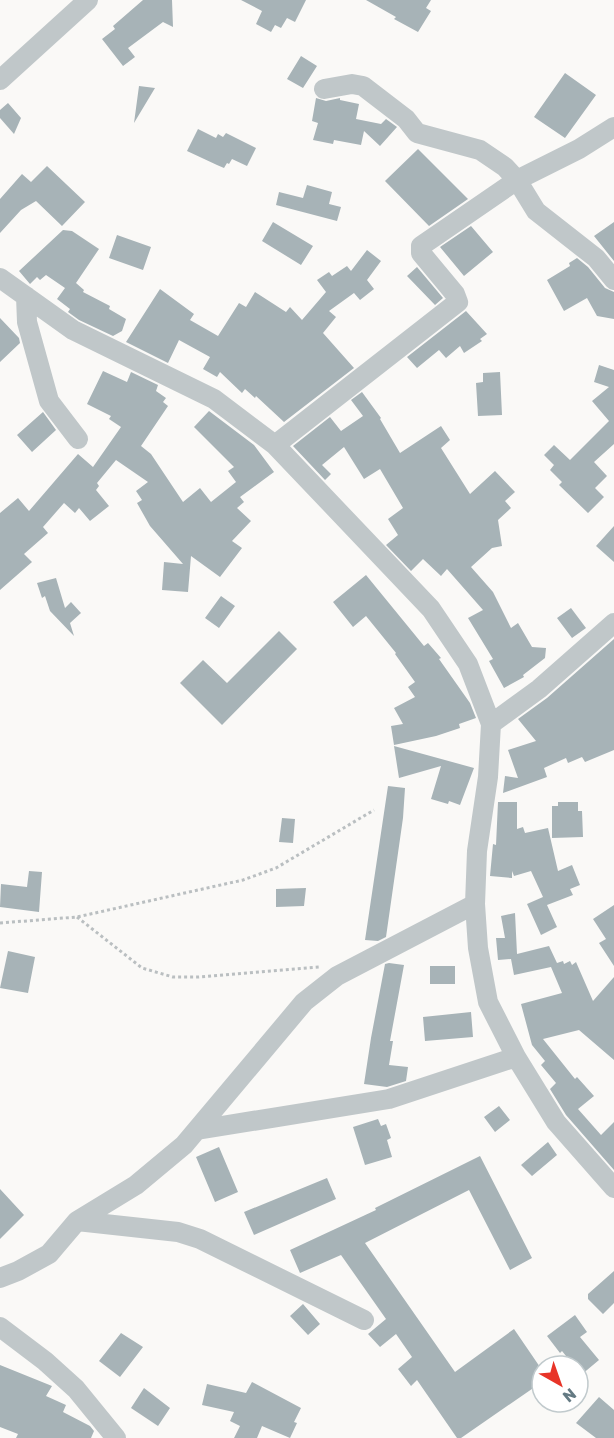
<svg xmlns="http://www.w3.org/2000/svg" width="614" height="1438" viewBox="0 0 614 1438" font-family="Rubik,sans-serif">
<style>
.building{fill:#a7b3b7}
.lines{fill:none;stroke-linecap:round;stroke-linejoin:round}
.path{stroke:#babfc1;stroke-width:3;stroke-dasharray:3 3;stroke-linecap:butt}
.street{stroke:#c0c7c9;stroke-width:20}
</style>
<rect width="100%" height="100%" fill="#faf9f7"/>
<path class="building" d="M143,0H172L173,27L163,22L128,48L135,57L123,66L102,39L115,29L113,26Z
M241,0H306L295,22L287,18L281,28L275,25L271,32L256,24L262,11Z
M366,0H431L426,8L431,11L418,32L394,19L396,17Z
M301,56L317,66L303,88L287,79Z
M565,73L596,95L565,138L534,117Z
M139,86L155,88L134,123Z
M316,98L326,101L340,98V100L359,104L356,119L381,124L386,119L397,127L380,146L364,131L361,145L334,140L333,144L313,140L318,123L312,121Z
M8,103L21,118L14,134L0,118V110Z
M198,129L216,138L218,134L223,137L226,133L256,148L247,166L232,159L229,164L227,163L224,168L217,165L187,151Z
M418,149L468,199L429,226L385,181Z
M47,166L85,202L62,226L36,201L21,210L0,233V199L22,174L31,182Z
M307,185L332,192L329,204L341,207L337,221L276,205L279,192L303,198Z
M273,222L313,246L301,265L262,241Z
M614,222V261L594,236Z
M471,226L493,252L464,276L440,247Z
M63,230L72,231L99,249L76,283L84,290L83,292L110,306L109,309L126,319L122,331L113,336L79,320L68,312L70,309L57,299L65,288L46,275L40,280L37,277L30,284L19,271Z
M117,235L151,247L143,270L109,258Z
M367,250L381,261L367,280L374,289L360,300L354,293L329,311L336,317L323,333L354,368L284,422L256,396L255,398L245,389L242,393L220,372L217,377L203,369L210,357L179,340L168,363L126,342L160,289L194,314L190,320L218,336L239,303L246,307L255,292L286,312L290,307L302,320L326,292L317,280L329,272L332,276L347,266L351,271Z
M577,258L588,267L605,288L614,292V319L597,316L587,298L564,311L547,280L570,266L569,263Z
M417,267L443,298L435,305L407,276Z
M466,311L487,334L480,339L482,341L464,353L460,346L446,358L439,350L417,368L407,357Z
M0,318L19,338L20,343L0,362Z
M599,365L614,370V444L594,462L607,476L595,488L604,497L588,513L559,485L562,482L550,470L554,465L544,455L554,445L570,460L609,421L592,401L609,387L594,382Z
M103,371L127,382L131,372L158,385L156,391L166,398L163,402L168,406L141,446L151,454L183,502L200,488L211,502L236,482L228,471L234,467L194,427L209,411L254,445L274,472L240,497L244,502L237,508L251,521L232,541L242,548L220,577L191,556L188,592L162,590L164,562L183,564L150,526L137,503L142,500L136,491L148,482L116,460L97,483L99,486L96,490L109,506L90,521L79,508L75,513L64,503L43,527L48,533L24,554L32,562L0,590V513L18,498L29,511L78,454L93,467L121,427L109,419L111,416L87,404Z
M500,372L502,415L478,416L476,383L483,382V373Z
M362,392L381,418L380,419L400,453L441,426L450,440L441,448L470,494L495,471L515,492L505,501L511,508L498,520L502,546L492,548L471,567L493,592L511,628L518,623L532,647L546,648L545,658L523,675L524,677L504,688L489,661L493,659L468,618L483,610L447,569L441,576L423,559L411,571L386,545L398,535L388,519L403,508L380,469L364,479L344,447L322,465L331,474L325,480L293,446L330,417L341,431L363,416L351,400Z
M43,412L56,430L32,452L17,435Z
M614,526V562L596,546Z
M366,575L424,646L428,643L441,658L439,659L470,703L476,718L459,724L460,728L436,736L394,745L391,726L403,724L394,708L415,697L408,687L415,682L395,654L396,653L366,616L353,627L333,602Z
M56,578L65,608L71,602L81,613L70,623L74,636L50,611L45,596L42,598L37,583Z
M221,596L235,606L219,628L205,618Z
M571,608L586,628L572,638L557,618Z
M279,631L297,649L222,725L180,683L203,660L227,683Z
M614,639V750L585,762L582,757L568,763L566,758L544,768L547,777L503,793L505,776L518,778L508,750L536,741L518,719L547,698Z
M394,746L474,768L460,805L449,801L448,804L431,799L441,766L399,778Z
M388,786L405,788L403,818L386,937L378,941L365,940Z
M498,802H517V829L523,827L525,833L548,828L558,871L572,865L580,885L570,889L573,895L547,905L557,927L541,935L527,904L543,897L531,871L514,876L512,871V878L490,876L493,844L496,845Z
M558,802H578V811H582L583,837L552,838V806H558Z
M282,818L295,819L293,843L279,842Z
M29,871L42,872L39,912L0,907L1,884L27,887Z
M306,888L304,906L276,907V889Z
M614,905V966L599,943L606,939L593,919Z
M515,913L517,954L549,946L557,963L563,961L564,964L570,961L572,965L576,962L593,1001L614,977V1060L579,1030L543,1039L575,1079L577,1077L594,1096L578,1109L601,1135L614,1122V1170L566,1115L550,1089L556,1083L541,1065L545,1061L532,1045L521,1004L562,993L551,967L514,975L511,959L498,960L496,938H505L501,916Z
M8,951L35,957L28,993L0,988Z
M389,963L404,965L390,1041H393L389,1065L408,1067L406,1081L387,1087L364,1084L371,1038L385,964Z
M430,966H455V984H430Z
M471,1012L473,1037L425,1041L423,1017Z
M499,1106L510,1120L495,1132L484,1117Z
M378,1119L381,1126L386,1124L391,1138L387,1140L392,1157L365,1165L353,1127Z
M548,1142L557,1155L532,1176L521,1165Z
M219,1147L238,1192L215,1202L196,1157Z
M480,1156L532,1258L510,1270L469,1190L365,1243L455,1372L514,1329L542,1370V1382L461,1438H457L417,1380L411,1386L398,1369L412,1357L396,1334L380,1347L368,1334L386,1319L341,1255L300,1273L290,1250L376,1210L375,1208Z
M327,1178L336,1199L254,1235L244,1212Z
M0,1189L24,1215L0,1239Z
M614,1271V1303L603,1314L588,1299V1294Z
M303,1304L320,1324L308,1335L290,1316Z
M575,1315L587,1332L580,1337L599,1360L581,1375L578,1371V1366H574L562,1351L560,1353L547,1336Z
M121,1333L143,1347L120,1377L99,1361Z
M0,1365L52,1386L46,1396L66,1405L63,1412L90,1426L94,1431L91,1438H16L18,1434L0,1427Z
M252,1382L301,1408L294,1422L297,1423L290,1438L262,1426L257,1438H234L240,1426L230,1421L234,1412L202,1405L207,1384L246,1393Z
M144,1388L170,1408L158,1426L131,1408Z
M599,1397L614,1410V1438H596L576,1423Z"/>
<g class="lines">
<path class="path" d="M77,917L142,968L173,977H199L319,967
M0,923L77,917L243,880L276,868L374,810"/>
<path class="street" d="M0,80L88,0
M324,89L352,84L363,86L406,119L417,133L480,150L505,167L517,180L536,211L596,258L614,280
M0,278L73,330L214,399L275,445L431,609L468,664L491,724L488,777L477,851L475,904L478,948L488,1002L516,1057L556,1122L614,1188
M26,296L27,322L49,401L78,439
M275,445L458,302L455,294L421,253V246L517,180L579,149L614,127
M491,724L539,689L614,623
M197,1130L389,1099L516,1057
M77,1221L178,1232L200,1239L364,1320
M0,1278L18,1271L49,1254L77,1221L136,1185L184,1145L304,1002L337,976L475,904
M0,1327L45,1361L76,1389L116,1438"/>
</g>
<g transform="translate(560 1384) rotate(140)"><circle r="28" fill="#ffffff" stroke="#c1cacd" stroke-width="1.5"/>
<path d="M0-4.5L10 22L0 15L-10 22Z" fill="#e83428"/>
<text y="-9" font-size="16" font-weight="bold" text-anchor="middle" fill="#647a83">N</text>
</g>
</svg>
